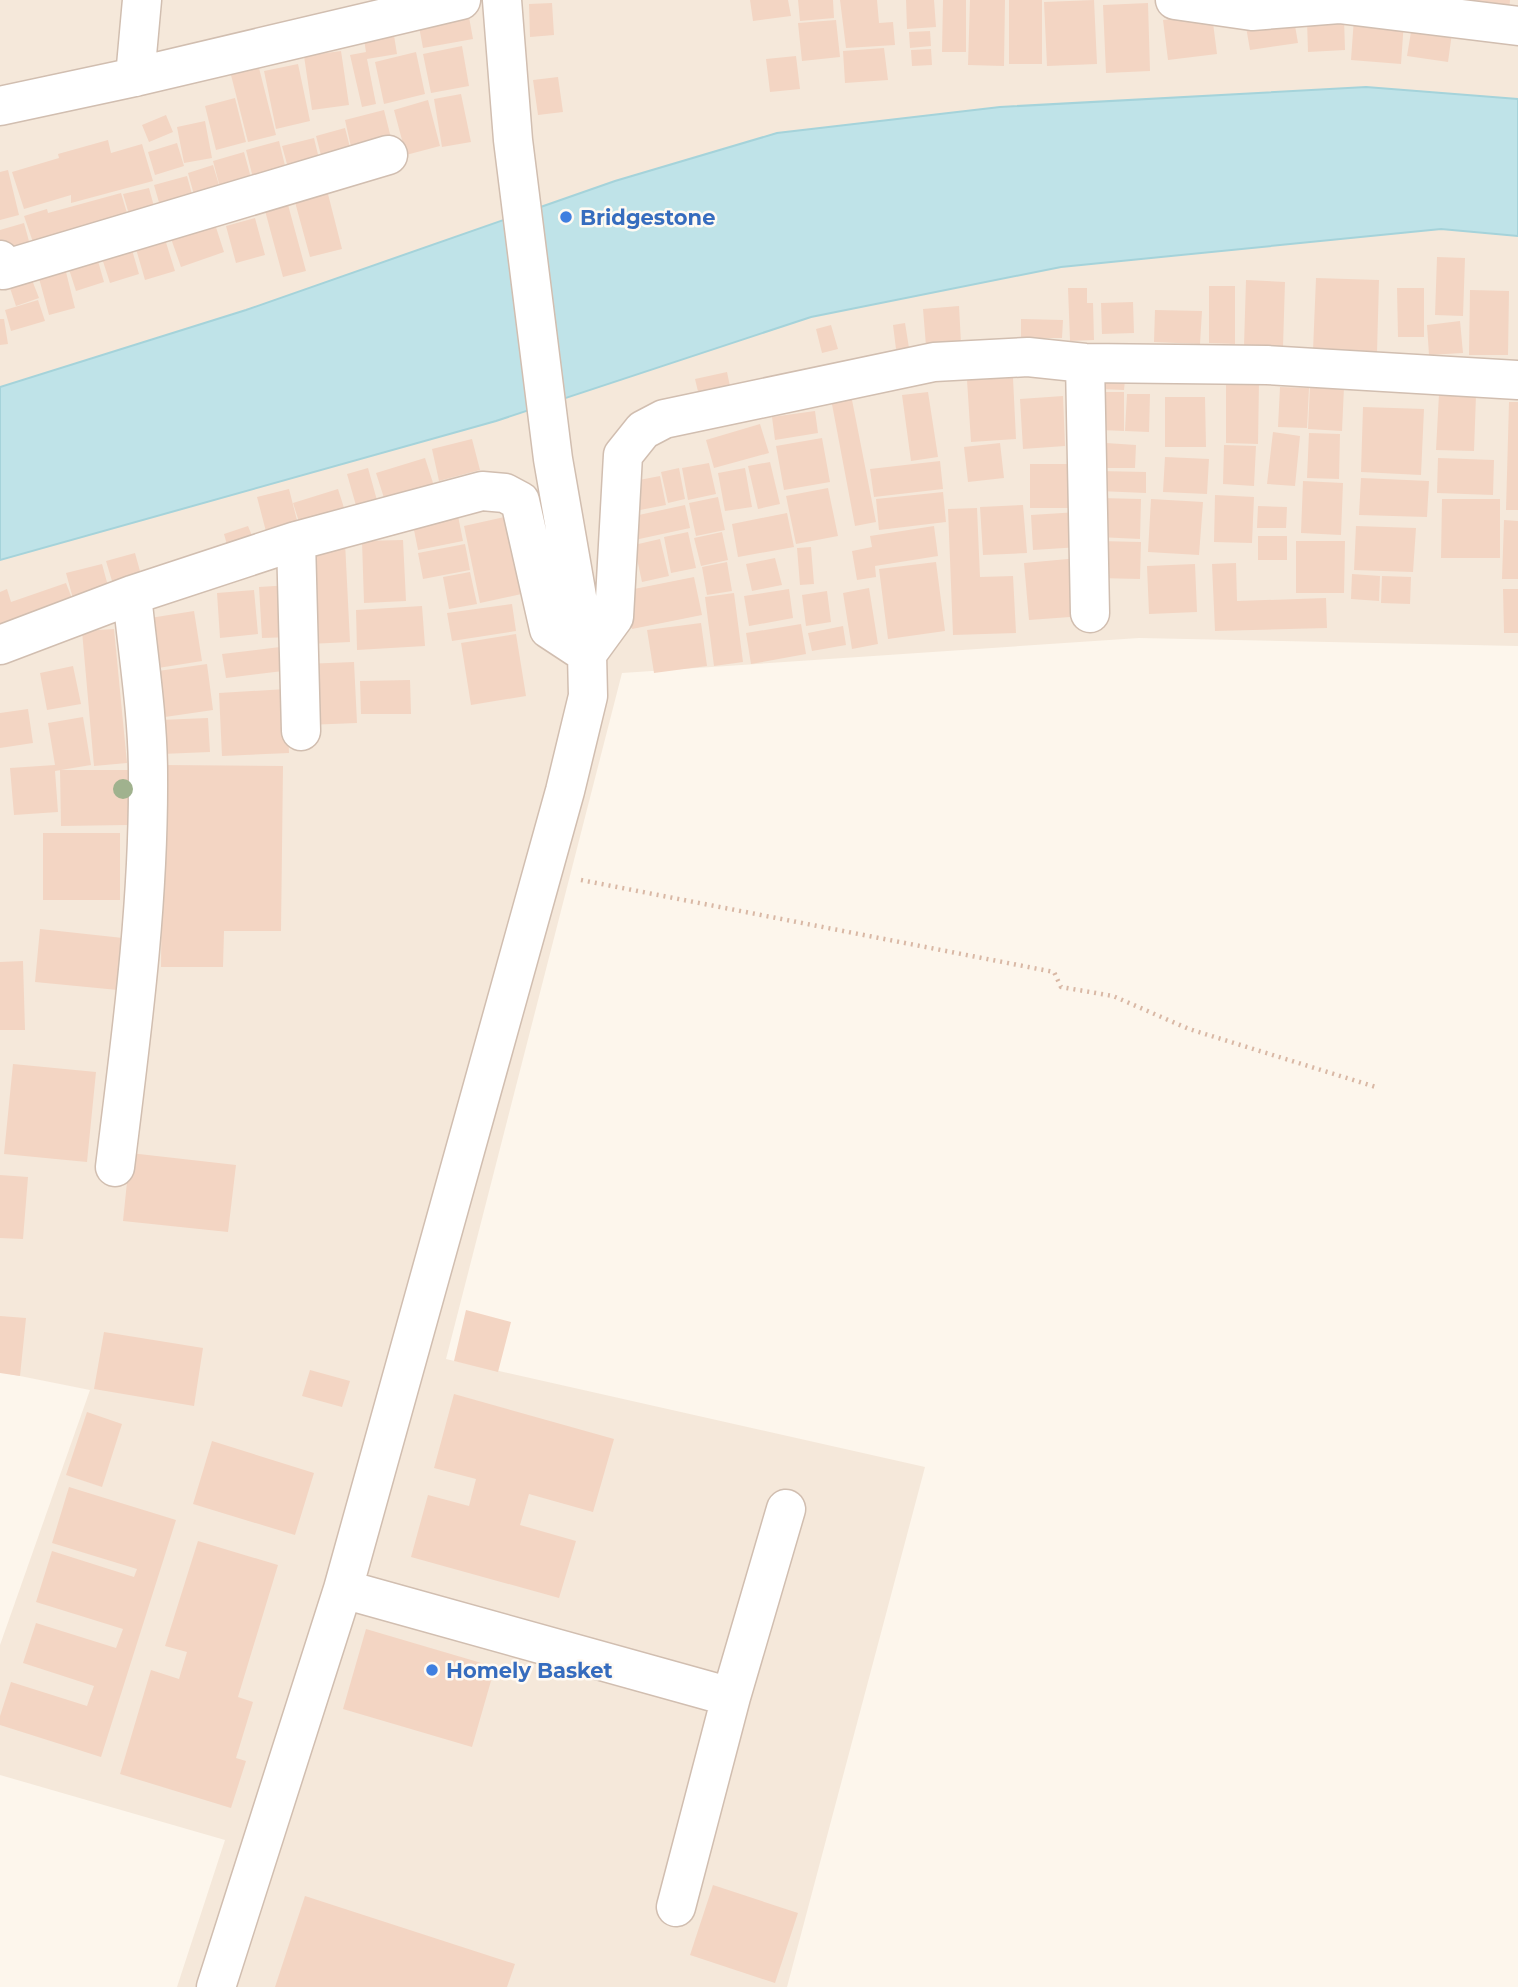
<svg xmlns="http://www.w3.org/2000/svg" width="1518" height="1987" viewBox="0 0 1518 1987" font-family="Montserrat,sans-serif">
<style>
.residential{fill:#f5e8da}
.water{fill:#bfe3e8;stroke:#a5d3da;stroke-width:2}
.building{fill:#f3d5c3}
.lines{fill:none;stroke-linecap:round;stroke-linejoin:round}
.minor-casing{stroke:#d1beb0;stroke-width:41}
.path{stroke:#d9b8a5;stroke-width:4.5;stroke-dasharray:2 5;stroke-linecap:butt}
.minor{stroke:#fff;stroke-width:38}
.tree{fill:#a0b28e}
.shop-dot{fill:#3f7fe0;stroke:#fffaf3;stroke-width:2.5}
.labels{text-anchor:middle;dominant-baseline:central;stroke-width:5;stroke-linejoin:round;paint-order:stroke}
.shop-label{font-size:21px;font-weight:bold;fill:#366cbe;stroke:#fffaf3;text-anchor:start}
</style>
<rect width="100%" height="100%" fill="#fdf6ec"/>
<path class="residential" d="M0,0H1518V99L1366,87L1000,107L777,133L246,310L0,387Z
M1441,229L1518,236V646L1139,638L622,673L446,1359L925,1467L787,1987H177L225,1840L0,1775V1645L90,1390L0,1372V560L496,421L811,317L1061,267Z"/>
<path class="water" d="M1366,87L1518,99V236L1441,229L1061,267L811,317L496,421L0,560V387L246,310L615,181L777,133L1000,107Z"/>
<path class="building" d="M750,0H788L791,16L753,21Z
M798,0H833L834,18L800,21Z
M840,0H877L879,23L893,22L895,45L846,48Z
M906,0H934L936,27L907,29Z
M943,0H966V52H942Z
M970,0H1005L1004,66L968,65Z
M1009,0H1042V64H1009Z
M1094,0L1097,64L1047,66L1044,2Z
M1468,0H1510L1509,14L1467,10Z
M552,3L554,35L530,37L529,4Z
M1148,3L1150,71L1106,73L1103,5Z
M467,6L473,39L423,48L417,16Z
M1293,14L1298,43L1250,50L1245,21Z
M1212,15L1217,54L1168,60L1163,20Z
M1344,18L1345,50L1308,52L1307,20Z
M1354,18L1404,21L1401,64L1351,60Z
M836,20L840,57L802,61L798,23Z
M1413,20L1453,26L1448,62L1407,56Z
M392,23L397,54L367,59L376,104L362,107L350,55L366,52L362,27Z
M930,31L931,46L910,48L909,32Z
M462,46L469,86L431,93L423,54Z
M884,48L888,80L845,83L843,51Z
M931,49L932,65L912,66L911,50Z
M341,51L349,105L312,110L304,56Z
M416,52L425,94L384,104L375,62Z
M796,56L800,89L770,92L766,59Z
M298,64L310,121L276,129L264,71Z
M259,68L276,135L248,142L231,75Z
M558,77L563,112L538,115L533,80Z
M461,94L471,142L442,147L434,99Z
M235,98L246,142L216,150L205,106Z
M428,100L440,146L406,155L394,110Z
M384,110L394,150L354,160L345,120Z
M166,115L173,132L149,142L142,125Z
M205,121L212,158L184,163L177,127Z
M345,128L353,159L324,167L316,136Z
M314,138L321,167L290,175L282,146Z
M108,140L111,153L142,144L153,181L71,203V195L24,209L12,172L59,158L58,154Z
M279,141L288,178L255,186L246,150Z
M177,143L184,166L155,175L148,152Z
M244,152L254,189L197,206L188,173L213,165L222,195L213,161Z
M8,170L19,215L0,220V172Z
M187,176L195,205L162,213L154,185Z
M149,188L156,214L131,221L123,194Z
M121,193L130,223L37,254L24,216L47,209L48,213Z
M328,194L342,249L310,257L295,202Z
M287,201L306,271L283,277L264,207Z
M212,215L224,252L181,267L168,230Z
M255,218L265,255L236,263L226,226Z
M24,223L32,252L0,247V230Z
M163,233L175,271L145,280L134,242Z
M130,243L139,274L110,283L100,252Z
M96,254L104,282L76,291L67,263Z
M1437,257L1465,258L1463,316L1435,315Z
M64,264L75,308L49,315L37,271Z
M1316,278L1379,280L1377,353L1313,351Z
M32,280L39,298L16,306L10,288Z
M1246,280L1285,282L1283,347L1244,346Z
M1209,286H1235V344L1209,343Z
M1068,288H1087V303H1093L1094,340L1070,341Z
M1397,288H1424V337H1398Z
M1470,290L1509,291L1508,355H1469Z
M38,300L45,321L11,331L5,310Z
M1133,302L1134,333L1102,334L1101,303Z
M959,306L961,343L926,346L923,309Z
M1155,310L1202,311L1200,344L1154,342Z
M0,319H4L8,344L0,345Z
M1021,319L1063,320L1062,338H1021Z
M1460,321L1463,353L1429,355L1427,325Z
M905,323L909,348L896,349L893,325Z
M831,325L838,349L822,353L816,329Z
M727,372L732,396L701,404L695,379Z
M1013,378L1016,439L971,442L967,380Z
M1101,379L1125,380L1124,390L1101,389Z
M1226,380L1259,381L1258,444L1226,443Z
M1310,386L1344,387L1342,431L1308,429Z
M1280,387L1309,388L1307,428L1278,427Z
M928,392L938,457L911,461L902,395Z
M1102,392H1124V431L1101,430Z
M1127,394H1150L1149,432L1125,431Z
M1439,394L1476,395L1474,451L1436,450Z
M851,395L876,522L855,526L831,399Z
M1063,396L1065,446L1023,449L1020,399Z
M1165,397H1205L1206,447H1165Z
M1509,402H1518V510H1506Z
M1363,407L1424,409L1421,475L1361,472Z
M815,411L818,433L775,440L772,417Z
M760,424L769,453L714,468L706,440Z
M1273,432L1300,436L1295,486L1267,484Z
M1309,433L1340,434L1339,479L1307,478Z
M822,438L830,482L784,490L776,446Z
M472,439L480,470L439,481L432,449Z
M1000,443L1004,478L968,482L964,447Z
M1106,443L1136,445L1135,468H1106Z
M1224,445L1256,446L1254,486L1223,484Z
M1165,457L1209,459L1207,494L1163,492Z
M425,458L434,486L385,501L376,473Z
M1438,458L1494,460L1493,495L1437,493Z
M940,461L943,489L874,497L870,469Z
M770,462L780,504L758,509L748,466Z
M709,463L716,494L688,500L682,468Z
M1030,464H1075V508H1030Z
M368,468L380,511L359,516L347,474Z
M679,468L685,499L668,503L661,472Z
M745,468L752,507L725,511L718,473Z
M1099,471L1146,472V493L1099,491Z
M660,476L666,505L640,510L634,481Z
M1361,478L1429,481L1427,517L1359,515Z
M1303,481L1343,483L1341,535L1301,533Z
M828,488L838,536L796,544L786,496Z
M289,489L300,532L268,539L257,497Z
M338,489L346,514L301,528L293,503Z
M943,492L946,522L879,530L876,499Z
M1215,495L1254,497L1252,543L1214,542Z
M718,497L725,530L696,536L689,503Z
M1099,498L1141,499L1140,539L1098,537Z
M1151,499L1203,502L1199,555L1148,552Z
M1442,499H1500V558H1441Z
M685,505L690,528L630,541L625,518Z
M1023,505L1027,553L983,555L980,507Z
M1258,506L1287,507L1286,528H1257Z
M977,508L980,577L1013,576L1016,633L953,635L948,509Z
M1078,512L1080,547L1033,550L1031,515Z
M787,513L794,547L738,557L732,524Z
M458,516L463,541L418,550L413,525Z
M509,516L526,593L480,603L464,526Z
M1504,520L1518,521V579H1502Z
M248,526L255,543L229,552L224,534Z
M934,526L938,556L875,566L876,577L857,580L852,551L872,547L870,536Z
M1356,526L1416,528L1413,572L1354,570Z
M688,532L696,568L671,573L664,537Z
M722,532L728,560L701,566L694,538Z
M1258,536H1287V560H1258Z
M660,539L669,576L642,582L634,545Z
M403,540L406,601L364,603L362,541Z
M1099,541L1141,542L1140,579L1098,578Z
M1296,541H1345L1344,593H1296Z
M345,542L350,642L309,644L304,544Z
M465,544L470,570L423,579L418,553Z
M811,547L814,584L800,585L797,548Z
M135,553L143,582L115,591L106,561Z
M775,558L782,585L752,591L746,564Z
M1079,558L1084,616L1029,620L1024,563Z
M727,562L732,591L707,595L702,567Z
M936,562L945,631L888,639L879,569Z
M1236,563L1237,601L1326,598L1327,628L1215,631L1212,564Z
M102,564L111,597L75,606L66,573Z
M1195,564L1197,612L1149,614L1147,566Z
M470,572L477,604L449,609L443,577Z
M1352,574L1380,576L1379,601L1351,599Z
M1382,576L1411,577L1410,604L1381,603Z
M694,577L702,615L632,629L624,591Z
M66,583L75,606L0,632V592L7,589L11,602Z
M290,585L293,637L262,638L259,587Z
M869,588L878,644L852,649L843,593Z
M789,589L793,618L749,626L744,596Z
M1503,589H1518V633H1504Z
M254,590L258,634L220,638L217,593Z
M827,591L831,622L806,626L802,595Z
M734,593L743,662L714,666L705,597Z
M512,604L516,631L452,641L447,613Z
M422,606L425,646L357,650L356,610Z
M194,611L202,661L158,668L150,618Z
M701,623L707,666L654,673L647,630Z
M801,624L806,654L751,664L746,633Z
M843,626L846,645L812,651L808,633Z
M114,629L127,763L94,766L82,631Z
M516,634L526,696L471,705L461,643Z
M280,647L283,671L226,678L222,654Z
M354,662L357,723L307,725L304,664Z
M207,664L213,710L158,718L151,672Z
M73,666L81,704L47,710L40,673Z
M410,680L411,714H361L360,681Z
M286,689L289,753L222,756L219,693Z
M28,709L33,743L0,748V713Z
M83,717L91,765L55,771L58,812L14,815L10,768L55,765L48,723Z
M208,718L210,752L161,754L160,720Z
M163,765L283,766L281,931H224L223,967H161Z
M60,770H128V825L61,826Z
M43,833H120V900H43Z
M40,929L123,938L118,990L35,982Z
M23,961L25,1030H0V962Z
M13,1064L96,1072L87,1162L4,1154Z
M130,1153L236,1165L228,1232L123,1221Z
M0,1175L28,1177L23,1239L0,1238Z
M466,1310L511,1322L498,1372L454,1361Z
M0,1316L26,1318L20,1376L0,1373Z
M104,1332L203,1348L194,1406L94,1389Z
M310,1370L350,1381L342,1407L302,1396Z
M454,1394L614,1439L593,1512L529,1494L520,1525L576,1541L559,1598L411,1557L428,1495L469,1506L476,1479L434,1468Z
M87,1412L122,1424L102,1487L66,1475Z
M212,1441L314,1473L295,1535L193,1504Z
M69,1487L176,1520L101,1757L0,1725V1716L11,1682L87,1706L94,1686L23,1663L36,1623L116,1648L123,1629L36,1602L52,1551L134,1577L137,1569L52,1543Z
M198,1541L278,1565L238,1697L253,1702L236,1758L246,1761L231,1808L120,1774L151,1670L179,1679L187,1652L165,1646Z
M366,1629L495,1667L472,1747L343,1709Z
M713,1885L798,1913L775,1983L690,1955Z
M305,1896L515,1964L507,1987H275Z"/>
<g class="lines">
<g class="minor-casing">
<path id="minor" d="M1175,0L1252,11L1339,4L1518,26
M135,77L142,0
M0,106L135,77L461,0
M0,260L3,270L388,155
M1085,363L1090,613
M296,541L301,731
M0,645L132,595L296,541L482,491L505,493L520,501L549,629L587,654L614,617L623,455L643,430L664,419L934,362L1028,357L1085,363L1267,365L1518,380
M115,1167C131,1037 149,907 148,775C148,715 138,655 132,595
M343,1589L731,1697
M676,1907L731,1697L786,1509
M216,1987L343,1589L565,791L588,696L587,654L553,459L513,140L502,0"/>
</g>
<path class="path" d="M581,880L1054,972L1061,987L1113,996L1189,1029L1379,1088"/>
<use href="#minor" class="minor"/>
</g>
<circle class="tree" cx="123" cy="789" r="10"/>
<g class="shop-dot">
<circle cx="566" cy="217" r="7"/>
<circle cx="432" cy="1670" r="7"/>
</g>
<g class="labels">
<g class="shop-label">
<text x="580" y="217">Bridgestone</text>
<text x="446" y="1670">Homely Basket</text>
</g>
</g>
</svg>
